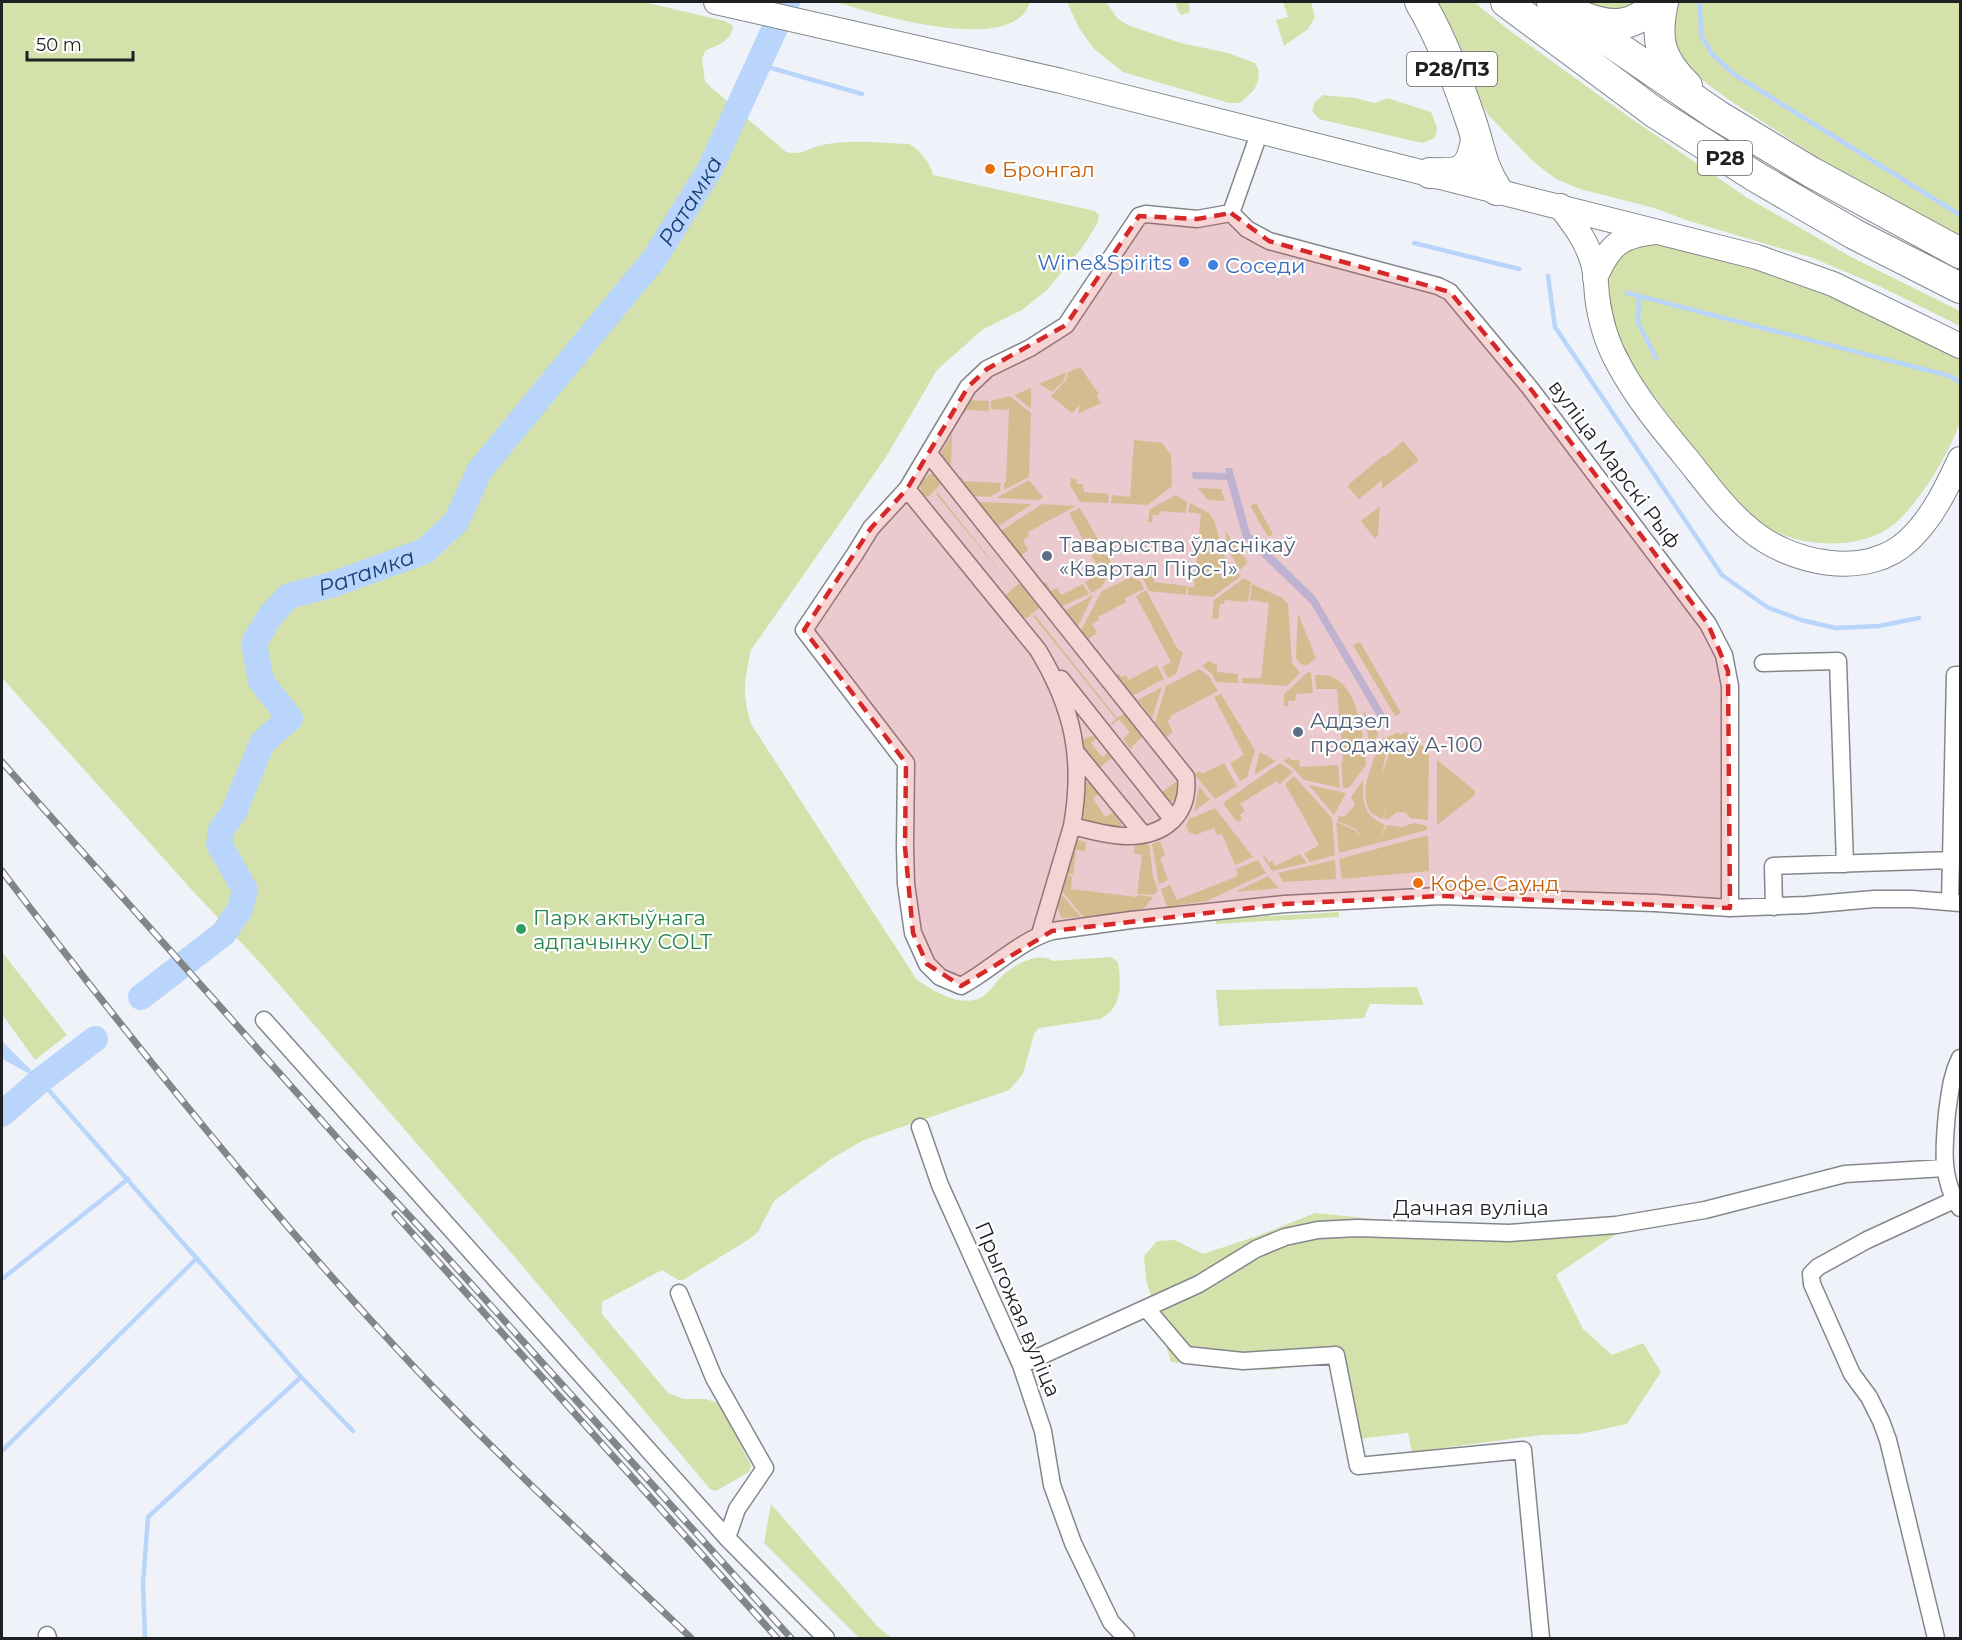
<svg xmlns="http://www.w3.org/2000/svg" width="1962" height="1640" viewBox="0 0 1962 1640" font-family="Montserrat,sans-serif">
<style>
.green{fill:#d5e1aa}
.water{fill:#bad5fb}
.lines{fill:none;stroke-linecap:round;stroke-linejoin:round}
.stream{stroke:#bad5fb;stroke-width:4.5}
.river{stroke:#bad5fb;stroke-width:26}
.street-casing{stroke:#83878c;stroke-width:19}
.secondary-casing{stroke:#83878c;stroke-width:26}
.highway-casing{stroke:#83878c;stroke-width:32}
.street{stroke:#fff;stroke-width:16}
.secondary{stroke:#fff;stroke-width:24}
.highway{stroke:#fff;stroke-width:30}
.rail-casing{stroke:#828589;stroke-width:7}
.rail{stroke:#fff;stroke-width:4.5;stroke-dasharray:14;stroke-linecap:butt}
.marked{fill:#d62828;fill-opacity:0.2;stroke:#d62828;stroke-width:4.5;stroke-dasharray:12 8;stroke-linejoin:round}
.food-dot{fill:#e8710a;stroke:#fff;stroke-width:2}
.shop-dot{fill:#3f7fe0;stroke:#fff;stroke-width:2}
.service-dot{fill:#5c6f8a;stroke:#fff;stroke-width:2}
.leisure-dot{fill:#2e9e5b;stroke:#fff;stroke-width:2}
.labels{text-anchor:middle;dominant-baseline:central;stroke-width:4.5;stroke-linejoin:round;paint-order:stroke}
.shield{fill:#fff;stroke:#626364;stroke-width:1.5}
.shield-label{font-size:20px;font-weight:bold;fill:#1e2022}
.food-label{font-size:21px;fill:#c56008;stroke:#fff;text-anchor:start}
.shop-label{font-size:21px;fill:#366cbe;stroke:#fff;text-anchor:end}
.street-label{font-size:21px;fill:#1e2022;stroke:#fff}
.service-label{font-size:21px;fill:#4e5e75;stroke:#fff;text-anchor:start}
.leisure-label{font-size:21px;fill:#27864d;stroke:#fff;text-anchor:start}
.water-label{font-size:22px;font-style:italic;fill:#143e75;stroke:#fff}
</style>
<rect width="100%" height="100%" fill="#eff3f9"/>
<path class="green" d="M2,2H643L725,21L733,26C732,41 717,45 705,51L702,59L705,82L786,152C800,156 809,148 822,145C850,139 881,143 909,144C921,151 929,161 933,175L1095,211L1099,215L1097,224L1082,248L1046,291L1022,310L982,330L937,370L886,457L751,650C744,682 742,693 751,724L917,980C934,991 956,1006 978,999C988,995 995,983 1002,976C1012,966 1040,950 1052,961L1111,957L1118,962C1121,984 1123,1008 1100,1019L1039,1028L1034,1034L1023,1074L1009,1090L864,1140L831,1159L774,1201L758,1232L751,1238L683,1280H678L662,1270L602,1302V1314L668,1393L684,1399H705L719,1403L751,1465L749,1472L716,1491L710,1489L520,1263L264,967L191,889L2,678Z
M836,2H1030C1014,57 874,14 836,2Z
M1067,2H1106L1118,19L1130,26L1181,43L1228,53L1255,63L1259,71L1258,81L1254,90L1240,103H1229L1123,72L1094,49L1079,28Z
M1175,2H1189L1190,12L1182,15L1179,13Z
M1283,2H1311L1315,17L1308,29L1284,46L1276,20L1288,17Z
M1431,2H1474L1510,31L1629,117L1746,197L1853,258L1960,311V326L1879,286L1813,258L1686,220L1654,208L1580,189L1556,179L1535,163L1488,115L1469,83Z
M1584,2H1644L1625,12L1589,5Z
M1667,2H1953L1960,3V240L1873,193L1729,100L1685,67L1665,33Z
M1323,95L1355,98L1375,103L1387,98L1431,112L1437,128L1435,138L1422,143L1319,119L1312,111L1315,102Z
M1655,241L1780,274L1829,292L1960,355C1960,370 1962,410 1960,422C1949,454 1915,512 1886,530C1854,549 1805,547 1773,530C1731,507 1695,450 1667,413C1649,389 1628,364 1617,337C1606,312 1598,279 1613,254Z
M1080,367L1099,394L1096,395L1101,403L1078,414L1080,405L1072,413L1051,396L1066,380L1068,372Z
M1066,372L1064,380L1052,392L1039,384Z
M1031,388V409L1014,395Z
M1010,396L1031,413L1029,477L1004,490V483L1006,482L1009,410L991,409V401Z
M969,400L989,401V411L967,410L965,413H962Z
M952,434L951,470L940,455Z
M1134,440L1162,443L1171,455L1172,486L1148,505L1111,503L1112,495L1130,497Z
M1403,441L1419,460L1382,489V480L1359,499L1347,486L1384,455V457Z
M930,474L936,475L942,483L928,497L923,495L920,487L922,481Z
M962,477L963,481L1001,483L1000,491L990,497L972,496L957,478Z
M1071,478L1076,479L1077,484H1083L1084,492L1109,494L1108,503L1080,502L1070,485Z
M1029,480L1043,497L1039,500L996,498Z
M1198,488L1221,489L1225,501L1208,500Z
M937,492L1013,588L1019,584H1024L1040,603L1039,608L1027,618H1023L1006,598L1007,594L1013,588L936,494Z
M1176,495L1187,502L1186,513L1160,511L1159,515H1153L1152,522H1148L1150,509Z
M979,502L1032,504L999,526Z
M1190,503L1209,513L1215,523L1223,553L1232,568L1241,576L1213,597L1188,595V587H1194L1201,514L1188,512Z
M1256,503L1273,534L1268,537L1250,506Z
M1042,504L1076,506L1028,532L1029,536L1023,540L1028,550L1021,556L1001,531Z
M1380,506L1378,535L1375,539L1361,521Z
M1080,508L1113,566L1102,587L1091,593L1085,582L1101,573L1069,513Z
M1225,531L1248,562L1240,570L1228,550Z
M1140,571H1146V576L1154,577V582L1187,586L1186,595L1149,591L1143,579L1134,574Z
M1131,577L1140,581L1144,589L1125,598L1126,602L1098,617L1099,620L1092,624L1097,633L1088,639L1081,630L1102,591Z
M1244,578L1251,582L1248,602L1225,600L1224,604H1220L1218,619L1212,618L1214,600Z
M1046,582L1051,591L1057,588L1061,595L1083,584L1089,594L1061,607L1042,584Z
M1252,584L1282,598L1288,604L1292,663L1300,673L1287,686L1242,683V678H1261L1269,603L1250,600Z
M1146,590L1177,648L1183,653L1176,674L1168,678L1162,667L1171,662L1136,596Z
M1093,595L1078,626L1066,610Z
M1298,613L1316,658L1306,666L1299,663L1296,658Z
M1035,615L1117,718L1125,713L1143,736L1130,749L1123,739L1130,732L1119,719L1112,725L1110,724L1116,719L1033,616Z
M1360,642L1401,713L1395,716L1353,645Z
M1209,661L1217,665V672L1238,674V683L1216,682L1212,674L1202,666Z
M1157,665L1164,679L1132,696L1116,675L1119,674L1122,677L1126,675L1129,680Z
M1199,669L1209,676L1218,691L1170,716L1171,719L1167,721L1173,732L1166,737L1155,722L1166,686Z
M1308,672L1311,673L1313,693L1296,694L1295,701H1288V706H1284V694Z
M1315,675C1322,675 1328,675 1334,678C1360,691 1364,740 1366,765L1349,788H1343L1341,762L1343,760L1337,689H1316Z
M1162,687L1152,718L1138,700Z
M1221,694L1255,750L1247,777L1240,781L1230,763L1244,755L1214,697Z
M1363,710L1378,733L1371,753Z
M1398,732L1401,736V734L1406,732L1429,752L1428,820L1410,818L1406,813L1397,812L1387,820L1384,818L1385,807L1383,819C1378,817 1373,815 1370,811C1357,793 1375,755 1384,737L1388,744L1382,773C1387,761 1392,750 1386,738Z
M1092,736L1097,738L1091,743L1102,757L1108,752L1112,758L1099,768L1082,749L1083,739Z
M1260,752L1276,761L1254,775Z
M1290,757L1291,760H1299L1300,767L1338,765L1340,788L1304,780L1293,768L1284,761Z
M1437,760L1474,790L1475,795L1437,825Z
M1224,763L1237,786L1215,799L1194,774L1200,771L1202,774Z
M1280,763L1293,772L1279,785L1277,781L1240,804L1245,811L1240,815L1242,820L1237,822L1223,803Z
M1294,776L1332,818L1335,855L1310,862L1304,854L1319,845L1285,784Z
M1363,780C1363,802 1362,815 1385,825L1380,840L1387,825L1402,827L1414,823L1427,826V830L1339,853L1336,822L1355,830L1361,838L1356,829L1337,821L1339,816L1344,817L1355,805L1351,797Z
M1177,781L1180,782L1176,800L1171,802L1162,792Z
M1087,782H1090L1099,791V794L1093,798L1105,817L1114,812L1122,824L1119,829L1086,823C1077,812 1083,797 1084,784Z
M1309,785L1346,793L1334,815Z
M1199,786L1210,800L1194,811Z
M1215,808L1253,857L1235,865L1222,834L1217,835L1214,828L1195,835L1189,832L1186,826L1189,819Z
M1428,835L1429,871L1342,879L1339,859Z
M1076,840L1086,842L1085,851L1076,850L1073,875L1067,874Z
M1160,841L1165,855L1160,859L1168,880L1159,884L1152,844Z
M1135,844H1149L1153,877L1158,890L1154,895L1137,894L1142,855L1134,853Z
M1300,854L1307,863L1272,871L1263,857L1265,856L1269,863L1272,861L1275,866Z
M1258,860L1266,873L1207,901L1167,907L1161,889L1170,885L1177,900L1238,876L1236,869Z
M1335,860L1336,879L1283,882L1278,873Z
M1066,875L1072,877L1071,889L1137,897L1138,895L1153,897L1142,911L1084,918L1062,891Z
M1268,876L1279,888L1235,892Z
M1062,895L1081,917L1062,918C1056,909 1058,904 1062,895Z
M1339,912V917L1216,924V919Z
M2,952L67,1035L35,1060L2,1014Z
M1417,987L1424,1005L1370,1004L1364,1018L1219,1026L1216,990Z
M1315,1213L1384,1220L1439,1237L1618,1233L1556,1275L1583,1329L1612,1355L1643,1343L1661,1372L1627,1424L1580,1434L1542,1435L1412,1452L1408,1433L1358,1439L1333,1361L1271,1370L1171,1362L1146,1280L1144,1256L1157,1241L1175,1240L1203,1254L1260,1235Z
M771,1504L877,1626L892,1638H859L764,1543Z"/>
<path class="water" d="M1225,468H1232L1250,533L1315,596L1388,720L1381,723L1311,604L1243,538L1227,480L1193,479L1192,472L1226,473Z
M2,1041L41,1080L2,1059Z"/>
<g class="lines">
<path class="stream" d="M1700,2L1701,35L1712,54L1735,75L1960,215
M757,64L862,94
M1414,243L1519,269
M1548,276L1555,327L1722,575L1767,607L1801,620L1836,628L1879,626L1919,618
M1627,293L1950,376L1960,382
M1639,296L1638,323L1656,358
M37,1077L301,1377L148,1517L143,1583L145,1638
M2,1279L128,1179
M301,1377L353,1431
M2,1451L197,1258"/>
<g class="river">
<path id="s1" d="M141,997L224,933L240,909L245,890L219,844L221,830L234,812L262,743L290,718L261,681L254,643L270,616L289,596L331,585L425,551L456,522L480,470L654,259L710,169L787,2"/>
<path d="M2,1114L41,1080L95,1039"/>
</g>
<g class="street-casing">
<path id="street" d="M1260,131L1231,213L1197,219L1146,214L1139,216L1066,325L1030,348L987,369L968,387L907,489L871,528L855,554L804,630L906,763L905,847L906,884L913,933L927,964L940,977L961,986C991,970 1019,941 1052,931L1131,920L1285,904L1441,896L1655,903L1730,908L1806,905L1874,899H1912L1960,903
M1231,213L1247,229L1269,241L1438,286L1450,292L1530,388L1708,624L1724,655L1730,686V908
M907,489L1038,650C1073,708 1084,758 1072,826C1090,830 1109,836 1128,836C1164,836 1190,815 1186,777L929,454
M1763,663L1838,661L1845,864
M1061,679L1173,820
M1075,751L1143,834
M1951,860L1955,675H1960
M1774,907L1773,866L1951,860L1950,902
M1040,934L1072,826
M264,1020L727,1538L826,1638
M920,1127L940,1185L1021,1365L1043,1431L1052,1485L1073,1543L1111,1622L1126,1638
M1960,1208C1940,1179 1944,1146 1947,1113C1950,1093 1951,1076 1960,1058
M679,1293L714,1378L765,1468L737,1509L727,1538
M1146,1308L1186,1355L1243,1361L1336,1355L1358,1466L1523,1450L1541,1638
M1021,1365L1199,1284L1256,1249L1285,1237L1318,1230L1357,1228L1509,1233L1616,1225L1705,1210L1845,1174L1945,1168
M47,1635L48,1638
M1936,1638L1888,1440L1881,1421L1869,1397L1852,1374L1812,1284L1811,1274L1818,1267L1867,1240L1954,1200"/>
</g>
<g class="secondary-casing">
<path id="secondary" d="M716,2L1061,81L1757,257L1833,284L1960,346
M1560,206C1573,223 1586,240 1592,260C1596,272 1596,284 1597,296C1600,320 1607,344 1619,365C1637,399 1664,431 1688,460C1707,484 1725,509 1748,528C1789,564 1868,581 1910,539C1933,517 1947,487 1960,459
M1595,278C1610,245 1619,236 1655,232"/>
</g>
<g class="highway-casing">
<path id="highway" d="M1420,2C1442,39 1457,80 1471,121C1480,147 1481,166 1497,190
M1506,2L1654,112L1756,177L1854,234L1960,288
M1552,2L1717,115L1811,172L1960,253
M1663,2C1655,39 1659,59 1687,86
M1581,16C1615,30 1634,26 1660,2
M1430,173C1461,174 1470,173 1476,140"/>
</g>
<use href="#street" class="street"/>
<use href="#secondary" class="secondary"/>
<use href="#highway" class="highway"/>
<g class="rail-casing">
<path id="rail" d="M2,762L347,1149L427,1235L791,1638
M2,871C137,1048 277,1223 431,1385C515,1472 604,1555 691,1638
M395,1214L777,1638"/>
</g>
<use href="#rail" class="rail"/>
</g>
<path class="marked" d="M1231,213L1269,241L1450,292L1530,388L1708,624L1728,671L1730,908L1441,896L1285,904L1052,931L961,986L927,964L913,933L905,847L906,763L804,630L871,528L907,489L968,387L987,369L1066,325L1139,216L1197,219Z"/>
<g class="food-dot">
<circle cx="990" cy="169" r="6"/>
<circle cx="1418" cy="883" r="6"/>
</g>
<g class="shop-dot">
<circle cx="1184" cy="262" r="6"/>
<circle cx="1213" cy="265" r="6"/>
</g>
<g class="service-dot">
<circle cx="1047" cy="556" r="6"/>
<circle cx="1298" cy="732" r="6"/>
</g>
<circle class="leisure-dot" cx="521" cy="929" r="6"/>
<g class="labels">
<g class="shield">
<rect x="1407" y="52" width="90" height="34" rx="4.5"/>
<rect x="1698" y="141" width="54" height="34" rx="4.5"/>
</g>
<g class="shield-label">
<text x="1452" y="69">Р28/П3</text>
<text x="1725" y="158">Р28</text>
</g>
<g class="food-label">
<text x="1002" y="169">Бронгал</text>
<text x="1430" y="883">Кофе Саунд</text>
</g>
<g class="shop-label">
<text x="1172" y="262">Wine&amp;Spirits</text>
<text x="1225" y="265" text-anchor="start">Соседи</text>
</g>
<g class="street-label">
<text transform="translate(1615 464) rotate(53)">вуліца Марскі Рыф</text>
<text x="1471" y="1207">Дачная вуліца</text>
<text transform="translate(1018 1309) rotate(67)">Прыгожая вуліца</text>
</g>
<g class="service-label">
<text x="1059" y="544">Таварыства ўласнікаў<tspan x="1059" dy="24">«Квартал Пірс-1»</tspan></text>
<text x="1310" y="720">Аддзел<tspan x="1310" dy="24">продажаў А-100</tspan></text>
</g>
<g class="leisure-label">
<text x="533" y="917">Парк актыўнага<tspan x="533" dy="24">адпачынку COLT</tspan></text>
</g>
<g class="water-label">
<text stroke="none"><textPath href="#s1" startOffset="1084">Ратамка</textPath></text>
<text stroke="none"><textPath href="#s1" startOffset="580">Ратамка</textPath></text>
</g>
</g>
<rect width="1962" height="1640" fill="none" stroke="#1e2022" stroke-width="6"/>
<path d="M27 51v9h106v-9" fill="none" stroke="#1e2022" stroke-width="3"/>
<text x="36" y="51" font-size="18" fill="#1e2022" stroke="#ffffff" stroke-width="4.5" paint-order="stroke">50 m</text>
</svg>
